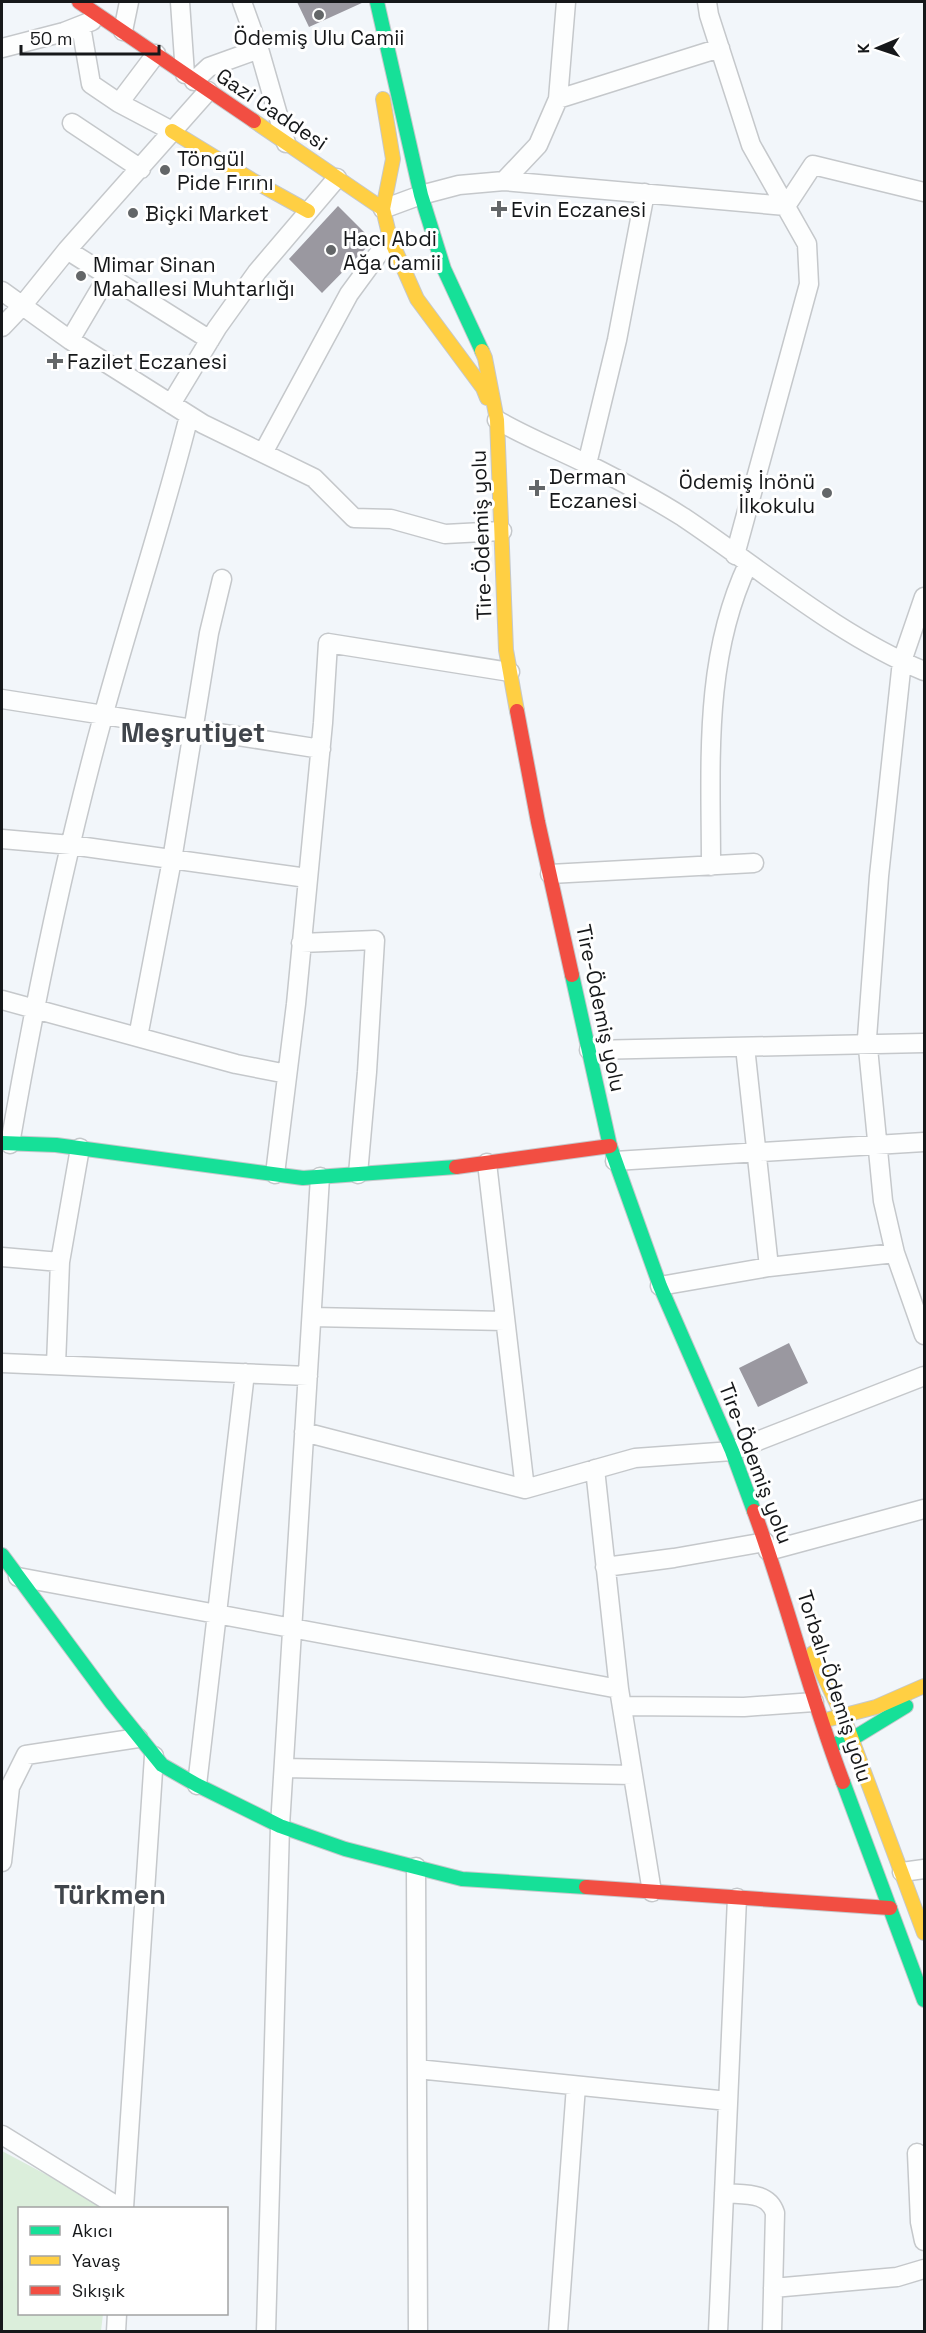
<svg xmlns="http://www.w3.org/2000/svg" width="926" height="2333" viewBox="0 0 926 2333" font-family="'Space Grotesk',sans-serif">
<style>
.green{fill:#dbeedb}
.building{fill:#9a98a0}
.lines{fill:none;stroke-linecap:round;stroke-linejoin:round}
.street-casing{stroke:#c5c8cb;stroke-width:21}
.fast-casing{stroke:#c5c8cb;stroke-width:16}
.slow-casing{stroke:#c5c8cb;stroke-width:16}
.jam-casing{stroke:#c5c8cb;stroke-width:16}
.street{stroke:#fdfefe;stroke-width:18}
.fast{stroke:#16e098;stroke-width:14}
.slow{stroke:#ffcf43;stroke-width:14}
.jam{stroke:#f24e42;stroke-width:14}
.poi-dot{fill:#636668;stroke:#fff;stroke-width:2}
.labels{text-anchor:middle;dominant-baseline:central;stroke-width:6;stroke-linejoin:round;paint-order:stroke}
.poi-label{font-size:21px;fill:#16181a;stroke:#fff;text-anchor:start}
.street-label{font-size:21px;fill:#16181a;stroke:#fff}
.district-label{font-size:27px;font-weight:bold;fill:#40454b;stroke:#fff}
</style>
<rect width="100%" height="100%" fill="#f2f6fa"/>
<path class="green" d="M2,2151L107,2207L108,2208H20V2314H103L101,2331H2Z"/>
<path class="building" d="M297,2H364L309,27Z
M338,206L373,241L322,293L289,259Z
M789,1343L808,1383L758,1407L739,1368Z"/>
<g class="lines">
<g class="street-casing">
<path id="street" d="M180,2L185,74
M242,2L259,49L286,143
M707,2L709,15L751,145L807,244L809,284L735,555
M81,26L91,84L119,103L172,131
M123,31L129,2
M2,48L64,32L92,21
M194,81L209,67L259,49
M558,99L720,48
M119,103L156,54
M72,123L141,169
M504,181L786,206L813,165L924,192
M383,209L421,195L459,185L504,181L538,145L558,99L566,2
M67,250L210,340
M2,291L70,340L203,424L314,478L354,518L391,519L445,534L502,531
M2,327L22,306L67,250L208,91
M70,340L109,274
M171,404L217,328L257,272L337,178
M497,420C526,437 557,449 587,464C619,480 653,498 683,517C761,569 837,635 924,671
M263,453L349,294L390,238
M587,464L617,340L645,193
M924,597L902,661L879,876L867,1038L883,1201L895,1253L924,1335
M2,699L321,749
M2,839L71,845L307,878
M711,866C711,763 703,659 748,564
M550,874L754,863
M301,943L375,940L367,1072L358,1174
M2,1000L236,1064L287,1074
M138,1037L172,860L209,633L222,579
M745,1047L769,1267
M589,1050L924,1043
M10,1144C35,999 65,855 104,713C131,614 164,516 189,416
M615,1161L924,1142
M487,1163L525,1489
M275,1174L296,1004L323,723L328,643L510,672
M2,1257L60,1262L80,1148
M660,1286L769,1267L895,1253
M312,1317L505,1321
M2,1363L308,1376
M56,1365L60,1262
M304,1432L525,1489L635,1458L732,1451L924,1376
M595,1469L619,1689
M768,1551L924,1509
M605,1567L674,1558L765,1542
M18,1577L619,1689L652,1892
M622,1706L744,1707L814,1702
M284,1768L633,1775
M197,1785L245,1373
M2,1862L10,1787L26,1755L138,1738
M416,1867L418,2332
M902,1872L924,1869
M417,2069L728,2101
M2,2135L120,2208
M917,2153L920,2222L924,2241
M724,2193C743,2195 768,2191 775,2213L772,2332
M124,2208L154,1756
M773,2288L897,2277L924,2269
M116,2332L117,2314
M266,2332L280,1826L320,1177
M558,2332L576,2086
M718,2332L737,1898"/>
</g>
<g class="fast-casing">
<path id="fast" d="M377,2L421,195L444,269L482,351
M572,975L610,1146L660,1286L732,1451L754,1511
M2,1143L56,1145L303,1178L456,1167
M2,1555L111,1702L162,1765L197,1785L280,1826L345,1849L462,1879L586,1887
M835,1744L852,1739L906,1706
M843,1782L924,2000"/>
</g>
<g class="slow-casing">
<path id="slow" d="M383,99L393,159L383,209L390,238L417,299L483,388L487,398
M254,121L383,209
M172,131L252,180L308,211
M482,351L485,358L497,420L506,650L517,711
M813,1653L845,1721L924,1933
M826,1720L876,1707L924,1686"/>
</g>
<g class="jam-casing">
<path id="jam" d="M79,2L254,121
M517,711L538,822L572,975
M456,1167L610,1146
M754,1511C787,1601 809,1693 843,1782
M586,1887L890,1908"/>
</g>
<use href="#street" class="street"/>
<use href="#fast" class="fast"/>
<use href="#slow" class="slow"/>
<use href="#jam" class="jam"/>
</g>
<g class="poi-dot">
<circle cx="319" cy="15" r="6"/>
<circle cx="165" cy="170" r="6"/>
<path d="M496 200h6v6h6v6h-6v6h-6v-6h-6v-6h6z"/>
<circle cx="133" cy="213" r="6"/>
<circle cx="331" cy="250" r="6"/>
<circle cx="81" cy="276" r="6"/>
<path d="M52 352h6v6h6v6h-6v6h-6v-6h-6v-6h6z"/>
<path d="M534 479h6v6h6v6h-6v6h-6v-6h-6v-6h6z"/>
<circle cx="827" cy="493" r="6"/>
</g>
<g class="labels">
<g class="poi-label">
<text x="319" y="37" text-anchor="middle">Ödemiş Ulu Camii</text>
<text x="177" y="158">Töngül<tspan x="177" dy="24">Pide Fırını</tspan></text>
<text x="511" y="209">Evin Eczanesi</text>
<text x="145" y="213">Biçki Market</text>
<text x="343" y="238">Hacı Abdi<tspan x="343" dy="24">Ağa Camii</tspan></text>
<text x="93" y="264">Mimar Sinan<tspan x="93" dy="24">Mahallesi Muhtarlığı</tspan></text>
<text x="67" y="361">Fazilet Eczanesi</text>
<text x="549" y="476">Derman<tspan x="549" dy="24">Eczanesi</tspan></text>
<text x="815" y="481" text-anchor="end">Ödemiş İnönü<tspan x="815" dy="24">İlkokulu</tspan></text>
</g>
<g class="street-label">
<text transform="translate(272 109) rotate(34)">Gazi Caddesi</text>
<text transform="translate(481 535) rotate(-92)">Tire-Ödemiş yolu</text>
<text transform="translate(601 1008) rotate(78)">Tire-Ödemiş yolu</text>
<text transform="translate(756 1463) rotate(69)">Tire-Ödemiş yolu</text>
<text transform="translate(835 1686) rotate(72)">Torbalı-Ödemiş yolu</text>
</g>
<g class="district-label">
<text x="193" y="732">Meşrutiyet</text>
<text x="110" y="1894">Türkmen</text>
</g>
</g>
<rect width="926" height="2333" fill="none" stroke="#16181a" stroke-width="6"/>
<rect x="18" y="2207" width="210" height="108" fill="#ffffff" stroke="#a2a3a3" stroke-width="1.5"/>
<rect x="30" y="2226" width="30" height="9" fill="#16e098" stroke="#a2a3a3" stroke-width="1.5"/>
<text x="72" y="2237" font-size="18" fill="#16181a">Akıcı</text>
<rect x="30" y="2256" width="30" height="9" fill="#ffcf43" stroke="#a2a3a3" stroke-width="1.5"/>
<text x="72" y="2267" font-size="18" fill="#16181a">Yavaş</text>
<rect x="30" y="2286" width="30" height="9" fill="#f24e42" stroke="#a2a3a3" stroke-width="1.5"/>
<text x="72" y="2297" font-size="18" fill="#16181a">Sıkışık</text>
<g transform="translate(878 48) rotate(268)" stroke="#ffffff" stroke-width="4.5" paint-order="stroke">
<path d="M0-4.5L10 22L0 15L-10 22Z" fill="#16181a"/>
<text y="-9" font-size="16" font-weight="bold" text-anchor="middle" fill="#16181a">K</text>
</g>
<path d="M21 45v9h138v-9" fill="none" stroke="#16181a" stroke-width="3"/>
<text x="30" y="45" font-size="18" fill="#16181a" stroke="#ffffff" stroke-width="4.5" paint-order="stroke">50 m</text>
</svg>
